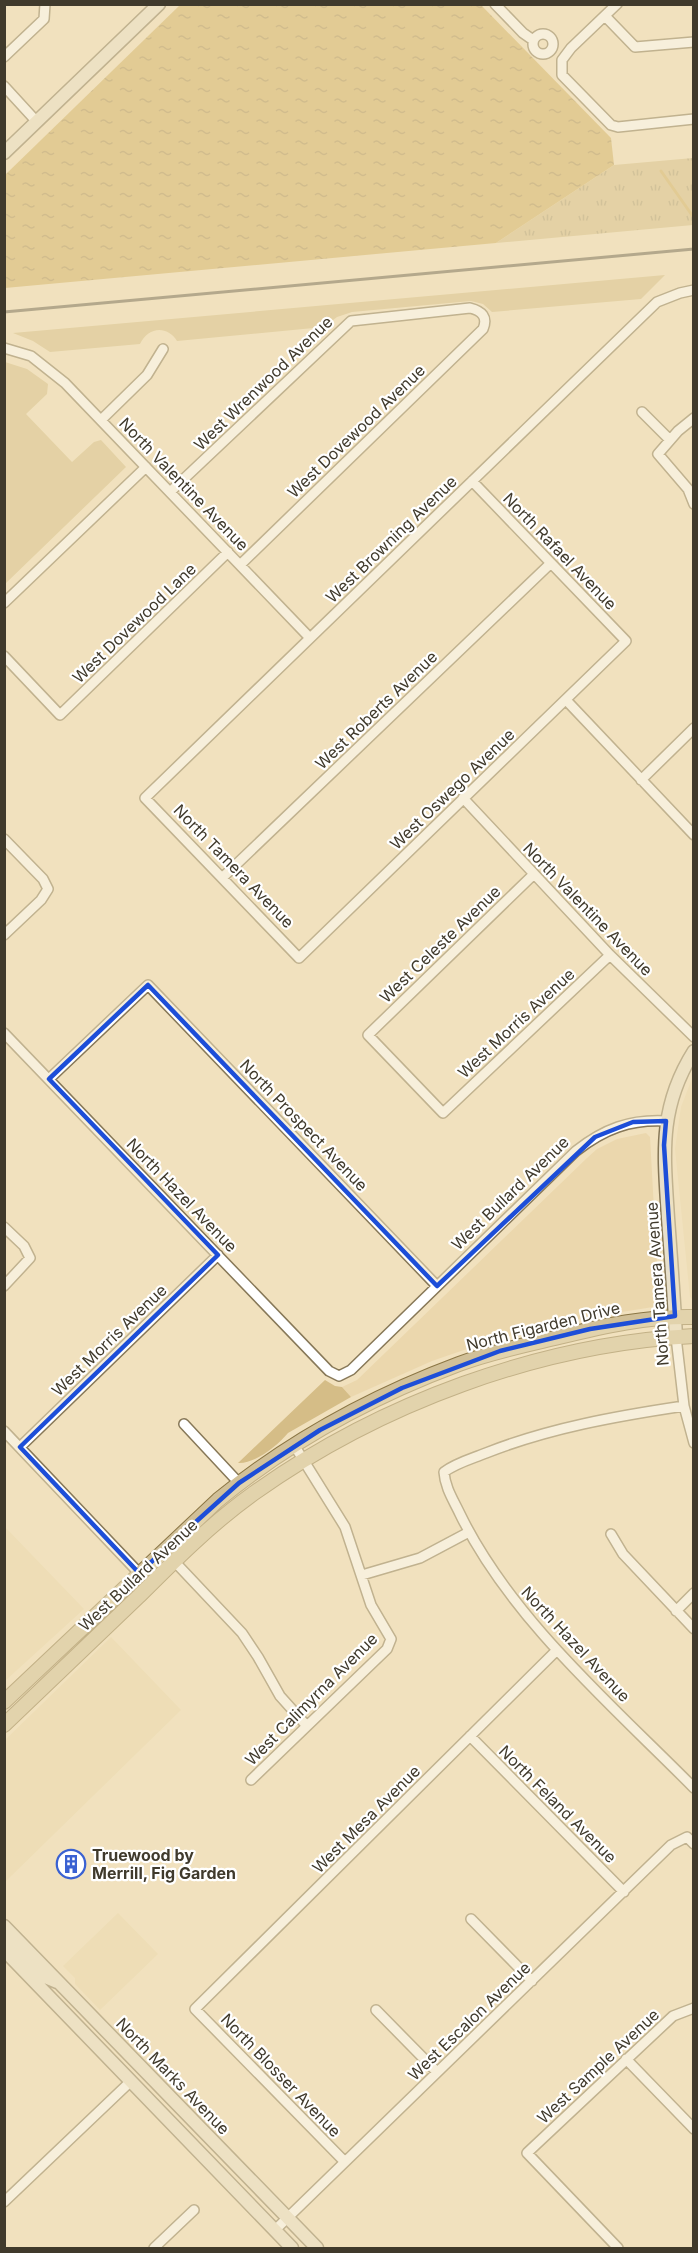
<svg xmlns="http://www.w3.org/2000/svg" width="698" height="2253" viewBox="0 0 698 2253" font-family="Inter,sans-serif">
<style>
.built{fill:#ebd7ad}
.grass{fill:url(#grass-tufts)}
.park{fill:#d5bd87}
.water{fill:url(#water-ripples)}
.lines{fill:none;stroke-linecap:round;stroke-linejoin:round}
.stream{stroke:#d1af63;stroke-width:3}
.street-casing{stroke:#877858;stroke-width:12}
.secondary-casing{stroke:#877858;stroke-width:15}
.primary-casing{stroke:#8b7645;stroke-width:16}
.street{stroke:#fff;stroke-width:9}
.secondary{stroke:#e8e0cb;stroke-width:12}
.primary{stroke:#d1c098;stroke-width:14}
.rail{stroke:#6c6350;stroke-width:3}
.marked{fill:none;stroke:#1d4ed8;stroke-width:4.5;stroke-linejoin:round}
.labels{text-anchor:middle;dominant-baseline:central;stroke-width:4.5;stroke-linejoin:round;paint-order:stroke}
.street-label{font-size:16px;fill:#403a2c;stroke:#fff}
.poi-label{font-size:16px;font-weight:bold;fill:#403a2c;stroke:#fff;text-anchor:start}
</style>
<defs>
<pattern id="grass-tufts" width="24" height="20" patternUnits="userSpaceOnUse" patternTransform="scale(1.5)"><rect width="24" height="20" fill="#d5bd87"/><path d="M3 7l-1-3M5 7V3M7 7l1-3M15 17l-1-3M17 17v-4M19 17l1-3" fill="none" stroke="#ae9b6f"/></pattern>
<pattern id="water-ripples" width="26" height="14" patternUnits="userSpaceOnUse" patternTransform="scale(1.5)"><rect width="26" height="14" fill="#d1af63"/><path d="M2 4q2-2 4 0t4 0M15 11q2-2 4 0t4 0" fill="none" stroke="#ab8f52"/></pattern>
</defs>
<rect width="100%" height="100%" fill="#f1e1be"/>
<path class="built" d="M693,1076V1300L690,1297L675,1149L681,1107Z
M646,1133L650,1137L659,1300L653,1307L565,1321L490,1341L432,1361L351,1397L342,1387L357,1380L587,1158L597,1149L617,1139Z
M5,1527L84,1609L5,1681Z
M111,1637L181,1710L5,1882V1740Z
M118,1913L158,1954L100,2010L75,1984V1978L63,1966Z"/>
<path class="grass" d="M693,158V225L496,243L614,165Z"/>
<path class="park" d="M665,275L641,299L492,312L483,304L471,301L352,312L337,317L324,327L177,341C167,325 148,327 140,344L50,352L33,341L13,333Z
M5,362L27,369L48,384L47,394L26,414L72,462L94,442L101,440L126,467L5,584Z
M325,1380L335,1386L342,1387L351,1397L288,1433C277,1446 255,1464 238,1463Z"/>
<path class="water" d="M181,4L481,5L611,138L614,165L496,243L5,288V175Z"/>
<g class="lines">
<path class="stream" d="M661,171L694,218"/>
<g class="street-casing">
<path id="street" d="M495,4L523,33L533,40
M617,4L571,48L562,60V75L611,125L618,127L694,119
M605,16L635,47L694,42
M533 44a10 10 0 1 1 20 0a10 10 0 1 1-20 0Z
M4,57L44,19L45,4
M4,86L37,122
M4,348L31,356L65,383L310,638
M642,412L670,440
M694,418L678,431L658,454L688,489L694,504
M101,420L147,375L163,349
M472,481L626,641L299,958L145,798L657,302L680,293L694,290
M170,492L351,321L470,308C482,311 488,317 483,329L240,565
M4,603L146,467
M4,656L60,715L228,552
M566,700L694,835
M641,780L694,728
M463,798L610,955L694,1037
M4,839L43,879L48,889L41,900L4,935
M534,874L368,1035L443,1113L610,955
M222,878L551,563
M4,1033L329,1371L339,1376L351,1370L576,1151C604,1129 630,1119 666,1121
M49,1079L148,985L437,1286
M4,1227L24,1246L30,1258L4,1286
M676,1337L684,1406L694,1443
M684,1406C617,1416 549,1428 486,1453C471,1459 456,1463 444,1472C445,1488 454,1501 460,1514C511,1619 613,1706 694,1788
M184,1424L239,1483
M4,1431L139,1573
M20,1447L218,1255
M611,1534L623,1554L694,1629
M174,1561L242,1633L258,1657L280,1696L306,1725
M362,1575L420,1558L469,1532
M676,1611L694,1593
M470,1736L624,1892
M251,1780L387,1649L391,1639L371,1605L345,1527L294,1445
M471,1919L532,1981
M376,2010L437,2072
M626,2059L694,2129
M345,2162L195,2009L557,1650
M4,2202L130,2082
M275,2230L671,1845L687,1837L694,1844
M154,2248L194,2210
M618,2248L527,2153L673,2016L694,2008"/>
</g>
<g class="secondary-casing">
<path id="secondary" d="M4,153L159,4
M676,1337C674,1298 671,1258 668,1218C664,1154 658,1108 694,1051
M4,1926L317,2248
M4,1940L38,1974L57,1982
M4,1950L292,2248"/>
</g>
<g class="primary-casing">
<path id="primary" d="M4,1702L218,1500C289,1442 373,1396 459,1364C491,1352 525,1345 559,1337C603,1326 648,1316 694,1317
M4,1725C49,1682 94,1639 139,1596C175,1560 212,1523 254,1493C379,1404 539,1344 694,1336"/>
</g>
<use href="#street" class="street"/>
<use href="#secondary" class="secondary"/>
<use href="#primary" class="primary"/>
<path class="rail" d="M4,312L694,249"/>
</g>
<path d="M0 0H698V2253H0ZM148,985L437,1286L595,1137L633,1122L666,1121L664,1145L675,1316L590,1329L500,1351L402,1388L320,1430L239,1483L139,1573L20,1447L218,1255L49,1079Z" fill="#f1e1be" fill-opacity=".55" fill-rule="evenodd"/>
<path class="marked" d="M148,985L437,1286L595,1137L633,1122L666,1121L664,1145L675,1316L590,1329L500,1351L402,1388L320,1430L239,1483L139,1573L20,1447L218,1255L49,1079Z"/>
<defs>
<g id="building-ring" transform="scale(1.5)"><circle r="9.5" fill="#fff" stroke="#3a61d2" stroke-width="1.5"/><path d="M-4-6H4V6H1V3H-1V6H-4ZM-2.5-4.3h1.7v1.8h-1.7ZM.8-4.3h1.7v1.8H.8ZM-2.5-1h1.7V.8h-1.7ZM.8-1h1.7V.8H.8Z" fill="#3a61d2"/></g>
</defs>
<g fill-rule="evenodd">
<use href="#building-ring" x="71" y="1864"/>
</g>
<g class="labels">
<g class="street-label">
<text transform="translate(263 383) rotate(-44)">West Wrenwood Avenue</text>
<text transform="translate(356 431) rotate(-44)">West Dovewood Avenue</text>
<text transform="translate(184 484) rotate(46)">North Valentine Avenue</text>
<text transform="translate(391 539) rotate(-44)">West Browning Avenue</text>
<text transform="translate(560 551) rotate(46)">North Rafael Avenue</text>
<text transform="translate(134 623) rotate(-44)">West Dovewood Lane</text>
<text transform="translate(376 710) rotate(-44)">West Roberts Avenue</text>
<text transform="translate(452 789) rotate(-44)">West Oswego Avenue</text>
<text transform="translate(234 866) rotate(46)">North Tamera Avenue</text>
<text transform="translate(588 909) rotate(46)">North Valentine Avenue</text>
<text transform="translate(440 944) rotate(-44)">West Celeste Avenue</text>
<text transform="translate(516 1023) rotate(-43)">West Morris Avenue</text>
<text transform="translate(304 1125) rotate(46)">North Prospect Avenue</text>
<text transform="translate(510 1193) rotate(-44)">West Bullard Avenue</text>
<text transform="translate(182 1195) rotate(46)">North Hazel Avenue</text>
<text transform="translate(657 1284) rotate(-94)">North Tamera Avenue</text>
<text transform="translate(543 1326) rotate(-14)">North Figarden Drive</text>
<text transform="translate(109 1340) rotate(-44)">West Morris Avenue</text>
<text transform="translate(138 1575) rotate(-43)">West Bullard Avenue</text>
<text transform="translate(576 1644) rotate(47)">North Hazel Avenue</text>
<text transform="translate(311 1699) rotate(-45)">West Calimyrna Avenue</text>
<text transform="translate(558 1804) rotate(45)">North Feland Avenue</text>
<text transform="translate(366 1819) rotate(-45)">West Mesa Avenue</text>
<text transform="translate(469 2021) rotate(-44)">West Escalon Avenue</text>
<text transform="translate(598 2066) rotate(-43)">West Sample Avenue</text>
<text transform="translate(281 2075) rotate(46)">North Blosser Avenue</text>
<text transform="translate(173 2076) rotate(46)">North Marks Avenue</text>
</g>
<g class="poi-label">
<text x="92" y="1855">Truewood by<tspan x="92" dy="18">Merrill, Fig Garden</tspan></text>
</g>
</g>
<rect width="698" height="2253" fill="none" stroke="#403a2c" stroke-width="12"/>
</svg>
